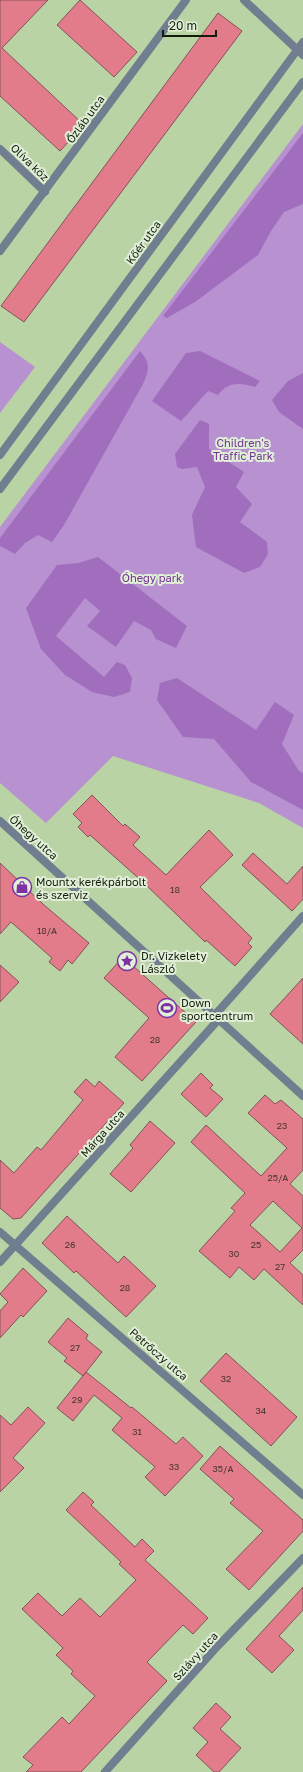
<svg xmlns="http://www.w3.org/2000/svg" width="303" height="1772" viewBox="0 0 303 1772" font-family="'Golos Text',sans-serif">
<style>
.green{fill:#b891d0}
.forest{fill:#a06ebd}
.building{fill:#e27c8a;stroke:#845258;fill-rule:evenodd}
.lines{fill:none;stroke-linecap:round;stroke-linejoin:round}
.minor{stroke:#707e8f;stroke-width:8}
.tertiary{stroke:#707e8f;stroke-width:8}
.labels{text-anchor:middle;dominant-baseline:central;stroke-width:4;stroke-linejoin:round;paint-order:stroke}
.number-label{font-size:9px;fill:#47352c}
.street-label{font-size:11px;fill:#131d0c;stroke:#e1efd8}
.park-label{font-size:11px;fill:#713191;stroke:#e1efd8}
.poi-label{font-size:11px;fill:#131d0c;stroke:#e1efd8;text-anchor:start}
</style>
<rect width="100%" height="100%" fill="#b9d3a5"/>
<path class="green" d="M303,124V828L259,803L113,756L46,823L0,783V527Z
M0,342L35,367L0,413Z"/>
<path class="forest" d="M303,133V204L284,212L271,231L258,255L195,302L167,318L163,316Z
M140,351C151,363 149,370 143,384L64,525L52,542L38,535L25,543L15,554L0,546V538Z
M200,351L260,381L255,387C239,383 229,381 218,395L208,391L181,421L152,401L186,353Z
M303,373V429L279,412L272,400L288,381Z
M200,420L209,424V449L244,472L236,487L252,504L240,522L267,542L268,554L260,567L244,573L196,547L192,515L205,487L197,467L182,469L177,467L175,454Z
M98,557L187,626L176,648L156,639L151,630L134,621L116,647L87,626L100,611L85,598L56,636L104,677L117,662L125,665L132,678L130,692L114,697L92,692L65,675L41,649L26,608L57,565L78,563Z
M177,678L256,730L275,702L294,715L282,744L299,771L303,773V810L251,782L214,739L183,737L157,700L160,683Z"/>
<path class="building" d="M0,0H48L2,48L84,125L60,151L0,96Z
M80,0L137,52L114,77L57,25Z
M218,13L242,31L24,322L1,306Z
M92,795L123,826L125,824L140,837L133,845L166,875L209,830L233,855L200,887L252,938L248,943L252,947L235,966L206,940L205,942L145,884L90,835L88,837L78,827L82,823L73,814Z
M253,853L287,884L303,866V899L292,911L242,865Z
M0,863L44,905L89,943L72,964L68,960L60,971L49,962L52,958L11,922L0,934Z
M123,957L196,1022L142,1081L115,1057L149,1018L104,978Z
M0,965L19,982L0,1002Z
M303,978V1044L270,1014Z
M201,1073L213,1085L210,1088L223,1099L206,1117L181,1094Z
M86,1079L95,1087L99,1081L124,1103L21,1218L13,1219L0,1208V1160L14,1173L37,1147L41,1150L83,1100L74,1092Z
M265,1095L275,1104L281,1100L303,1119V1170L290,1184L303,1196V1250L290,1263L303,1275V1305L264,1269L254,1280L239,1267L230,1278L199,1251L235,1211L231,1208L245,1193L191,1142L206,1125L261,1176L287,1148L248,1113ZM273,1201L302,1228L280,1252L250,1225Z
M150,1121L175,1143L131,1192L110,1174L133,1148L130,1145Z
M67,1216L118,1263L124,1256L156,1286L126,1317L76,1271L74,1273L42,1243Z
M23,1268L47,1291L23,1317L21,1315L0,1338V1311L8,1302L0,1294Z
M68,1318L88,1335L86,1339L102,1352L83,1376L64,1361L67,1358L48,1342Z
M226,1353L297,1417L271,1446L200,1381Z
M86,1372L131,1408L132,1407L176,1444L183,1437L203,1456L165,1496L145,1477L155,1467L112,1430L122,1418L94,1395L73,1421L57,1408Z
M28,1407L45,1423L13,1458L24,1468L0,1492V1415L11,1425Z
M220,1446L303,1520V1531L249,1590L226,1569L263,1531L230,1503L234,1499L200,1469Z
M83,1492L94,1502L91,1505L135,1547L142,1539L154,1551L145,1560L208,1618L193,1634L183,1625L147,1662L167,1681L81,1772H26L33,1765L23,1757L62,1717L69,1724L95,1696L71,1674L73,1671L56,1655L63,1648L22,1609L38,1593L62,1616L80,1598L100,1617L136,1580L119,1564L121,1562L66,1510Z
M303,1587V1610L279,1636L294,1650L272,1673L246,1649Z
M216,1703L231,1717L220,1729L241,1748L219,1772H214L196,1755L208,1742L193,1728Z"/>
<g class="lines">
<path class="minor" d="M244,0L303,55
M0,149L45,192
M0,251L186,0
M0,455L303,42
M0,489L303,82
M215,1015L303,916
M0,1232L303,1495
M0,1262L219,1019
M105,1772L214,1650L303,1558"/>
<path class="tertiary" d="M0,821L303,1096"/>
</g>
<defs>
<g id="shop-ring" transform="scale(1)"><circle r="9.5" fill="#e1efd8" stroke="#7d31a3" stroke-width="1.5"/><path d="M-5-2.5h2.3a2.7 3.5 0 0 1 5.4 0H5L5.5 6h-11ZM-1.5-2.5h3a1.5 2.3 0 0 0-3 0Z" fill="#7d31a3"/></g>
<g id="sight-ring" transform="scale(1)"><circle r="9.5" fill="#e1efd8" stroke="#7d31a3" stroke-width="1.5"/><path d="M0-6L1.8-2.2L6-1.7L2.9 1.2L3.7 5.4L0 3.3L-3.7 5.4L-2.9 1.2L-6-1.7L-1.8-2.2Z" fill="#7d31a3"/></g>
<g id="stadium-ring" transform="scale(1)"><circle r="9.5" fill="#e1efd8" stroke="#7d31a3" stroke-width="1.5"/><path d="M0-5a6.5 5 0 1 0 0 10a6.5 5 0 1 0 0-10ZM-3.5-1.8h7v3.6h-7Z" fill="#7d31a3"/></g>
</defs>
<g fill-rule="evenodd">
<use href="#shop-ring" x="22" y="887"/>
<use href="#sight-ring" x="127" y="961"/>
<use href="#stadium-ring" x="167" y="1008"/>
</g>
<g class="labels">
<g class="number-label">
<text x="175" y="889">18</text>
<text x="47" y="930">18/A</text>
<text x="155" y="1039">28</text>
<text x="282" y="1125">23</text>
<text x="278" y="1177">25/A</text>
<text x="70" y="1244">26</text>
<text x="256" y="1244">25</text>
<text x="234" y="1253">30</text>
<text x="280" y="1266">27</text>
<text x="125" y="1287">28</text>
<text x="75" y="1347">27</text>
<text x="226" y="1378">32</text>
<text x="77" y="1399">29</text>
<text x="261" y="1410">34</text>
<text x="137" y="1431">31</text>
<text x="174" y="1466">33</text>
<text x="223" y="1468">35/A</text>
</g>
<g class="street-label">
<text transform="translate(85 119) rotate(-54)">Őzláb utca</text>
<text transform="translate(30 162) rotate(44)">Olíva köz</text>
<text transform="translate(143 242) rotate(-54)">Kőér utca</text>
<text transform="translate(34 837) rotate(42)">Óhegy utca</text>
<text transform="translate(102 1133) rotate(-48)">Márga utca</text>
<text transform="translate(159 1354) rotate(41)">Petrőczy utca</text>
<text transform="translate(195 1656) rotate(-48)">Szlávy utca</text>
</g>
<g class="park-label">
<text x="243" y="442">Children's<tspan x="243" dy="13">Traffic Park</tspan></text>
<text x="152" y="577">Óhegy park</text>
</g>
<g class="poi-label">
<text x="36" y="881">Mountx kerékpárbolt<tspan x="36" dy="13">és szerviz</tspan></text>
<text x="141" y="955">Dr. Vizkelety<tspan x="141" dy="13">László</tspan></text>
<text x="181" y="1002">Down<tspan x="181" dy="13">sportcentrum</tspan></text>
</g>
</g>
<path d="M163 30v6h53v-6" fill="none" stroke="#131d0c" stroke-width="2"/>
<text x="169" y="30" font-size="12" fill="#131d0c" stroke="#e1efd8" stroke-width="3" paint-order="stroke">20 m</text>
</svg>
